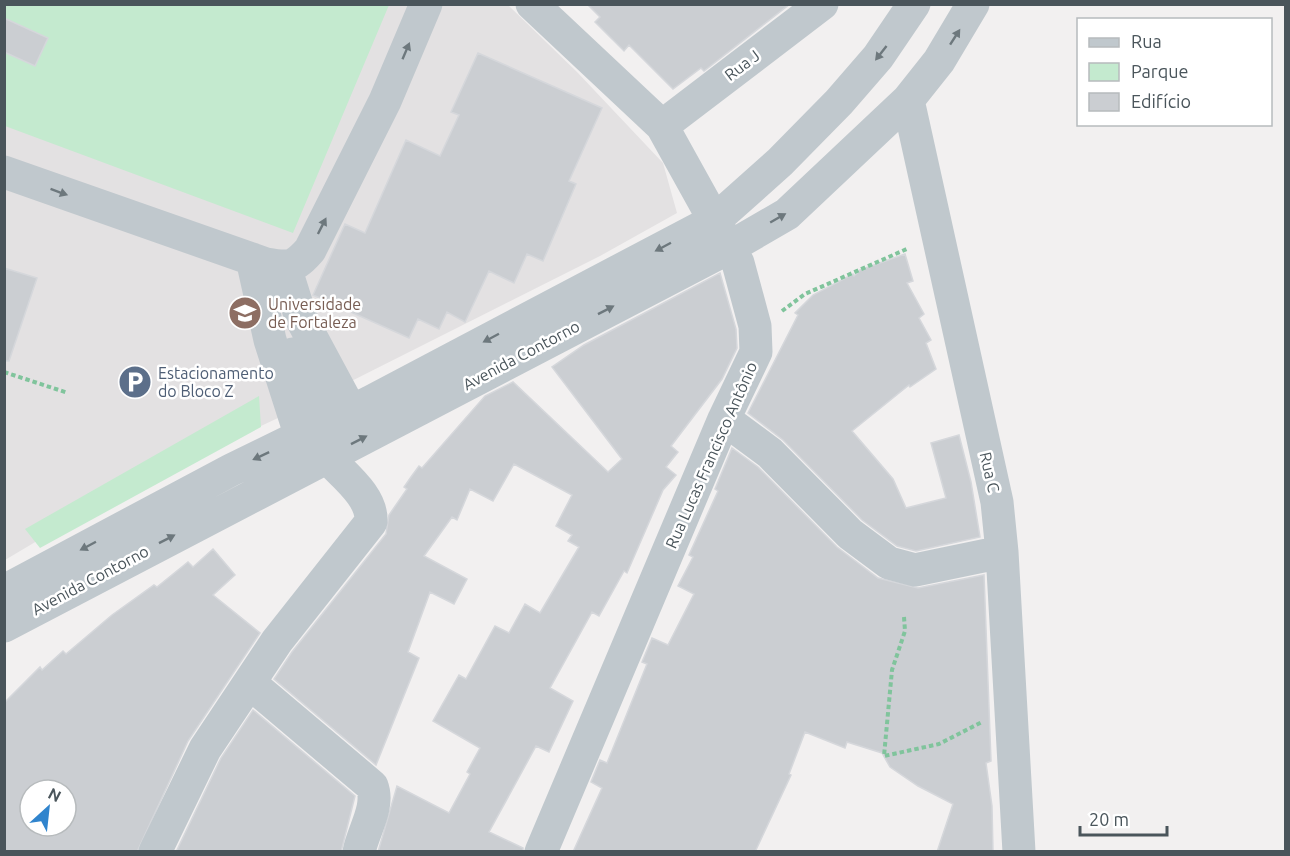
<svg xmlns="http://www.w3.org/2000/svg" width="1290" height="856" viewBox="0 0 1290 856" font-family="Ubuntu,sans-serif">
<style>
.education{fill:#e3e1e2}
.green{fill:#c4eacf}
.building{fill:#cbced2;stroke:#d5d7db;stroke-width:1.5;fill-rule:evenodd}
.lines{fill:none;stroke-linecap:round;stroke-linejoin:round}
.path{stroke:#80c49c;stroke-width:4;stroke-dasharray:4.5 3;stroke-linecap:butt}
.minor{stroke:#c0c8cd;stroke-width:33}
.oneway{fill:#6d787d}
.labels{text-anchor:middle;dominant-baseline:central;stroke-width:5;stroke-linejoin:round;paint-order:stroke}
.street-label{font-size:16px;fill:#4a555b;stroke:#fff}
.education-label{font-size:16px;fill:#785e54;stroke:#fff;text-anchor:start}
.service-label{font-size:16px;fill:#4e5e75;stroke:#fff;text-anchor:start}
</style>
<rect width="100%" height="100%" fill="#f2f0f0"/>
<path class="education" d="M4,5H508L578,73L663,163L677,213L600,256L278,418L116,494L5,560Z"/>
<path class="green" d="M4,5H389L293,233L5,126Z
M259,396L261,427L40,548L25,529Z"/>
<path class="building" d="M587,4H790L704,71L701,68L673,89L629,45L624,51L595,22L600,17Z
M4,18L48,38L35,66L4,52Z
M478,53L602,108L569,181L576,184L543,261L527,254L514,283L489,271L465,322L447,312L439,329L418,319L409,338L313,295L345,224L365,233L406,140L440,156L459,115L451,112Z
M905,254L913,281L907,283L924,314L919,318L931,340L926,343L936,369L910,387L909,385L852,431L893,479L906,508L946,498L931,443L959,435L971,482L980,537L916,551L897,546L862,520L783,440L748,413L798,315L795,313L813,295L853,274L854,276L860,270Z
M4,268L37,278L9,361H4Z
M720,273L736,329L737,348L722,379L671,446L678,452L666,467L676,475L663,490L627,573L624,571L599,616L592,612L550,688L573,701L549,752L536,746L489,832L523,848V852H378L397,786L449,813L470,774L467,772L480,748L433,721L459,675L466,679L495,626L509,633L525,604L540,613L579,547L568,541L572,535L556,526L572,495L514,464L493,501L470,489L457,520L452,517L424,556L467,579L454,604L430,592L408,652L419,658L376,765L274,679L292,652L386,534L389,515L407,489L404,487L411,477L419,466L422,468L485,396L513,382L608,472L622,459L552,367L584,345Z
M732,448L758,467L837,547L878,578L918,588L984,575L991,761L986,763L992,806L993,852H937L953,804L918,786L890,767L882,753L847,742L845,748L805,732L789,774L791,775L755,852H573L602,788L591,782L600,760L607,763L647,664L642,662L652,638L668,645L694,594L678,586L693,557L689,555L718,491L715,489Z
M213,549L235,575L213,595L260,633L188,741L137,852H4V703L40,667L42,670L63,651L66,654L112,615L154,585L157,587L188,562L193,567ZM30,790H66V826H30Z
M253,710L355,796L341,852H176L221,758Z"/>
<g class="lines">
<path class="path" d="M782,311L805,294L909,248
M4,372L68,393
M904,617L905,631L892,670L884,756L939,744L982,722"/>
<path class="minor" d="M532,4L662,126L738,263L755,326L756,352L724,419L541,852
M908,100L997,502L1002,552L1019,852
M662,126L822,4
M4,172L266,264C290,268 294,268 310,250L385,101L426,4
M252,259L270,340L301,437
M285,267L301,318L351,411
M293,354L326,423
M724,419L770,453L850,534L889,563L915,570L1002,552
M4,591L231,470L370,402L715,220L780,162L839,102L878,57L914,4
M4,626L730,247L787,214L908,100L939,61L973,4
M250,683L372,786C380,807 363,831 359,852
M155,852L205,749L277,641L371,522C373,496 342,474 326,456"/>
</g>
<defs><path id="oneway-solid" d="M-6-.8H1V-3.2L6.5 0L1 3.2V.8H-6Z" transform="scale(1.5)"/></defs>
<g class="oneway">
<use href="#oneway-solid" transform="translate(955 37) rotate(-57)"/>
<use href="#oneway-solid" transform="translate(406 51) rotate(-67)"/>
<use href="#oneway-solid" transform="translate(881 53) rotate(128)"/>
<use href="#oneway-solid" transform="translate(59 192) rotate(20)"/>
<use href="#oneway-solid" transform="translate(778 218) rotate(-30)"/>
<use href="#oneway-solid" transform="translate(322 226) rotate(-63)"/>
<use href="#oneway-solid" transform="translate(663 247) rotate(152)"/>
<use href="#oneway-solid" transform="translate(606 310) rotate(-27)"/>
<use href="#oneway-solid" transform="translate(491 338) rotate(152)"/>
<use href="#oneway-solid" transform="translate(359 440) rotate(-27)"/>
<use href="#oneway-solid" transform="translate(261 456) rotate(155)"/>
<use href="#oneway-solid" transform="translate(167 539) rotate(-27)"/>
<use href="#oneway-solid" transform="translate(88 546) rotate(152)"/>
</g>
<defs>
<g id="university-disc" transform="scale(1.725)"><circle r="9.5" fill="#8d6e63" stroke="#fff"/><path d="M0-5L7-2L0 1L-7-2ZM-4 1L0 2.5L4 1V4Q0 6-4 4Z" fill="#fff"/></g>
<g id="parking-disc" transform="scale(1.725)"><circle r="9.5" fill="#5c6f8a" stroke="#fff"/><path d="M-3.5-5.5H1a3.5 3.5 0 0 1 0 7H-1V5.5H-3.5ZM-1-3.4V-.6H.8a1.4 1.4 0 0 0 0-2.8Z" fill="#fff"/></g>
</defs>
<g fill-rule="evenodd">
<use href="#university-disc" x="245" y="313"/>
<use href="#parking-disc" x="135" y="382"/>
</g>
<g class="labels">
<g class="street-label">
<text transform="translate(742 65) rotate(-37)">Rua J</text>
<text transform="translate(521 355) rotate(-28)">Avenida Contorno</text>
<text transform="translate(711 455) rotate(-66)">Rua Lucas Francisco Antônio</text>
<text transform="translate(990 472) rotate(77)">Rua C</text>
<text transform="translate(90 580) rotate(-28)">Avenida Contorno</text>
</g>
<g class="education-label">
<text x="268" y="304">Universidade<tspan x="268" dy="18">de Fortaleza</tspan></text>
</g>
<g class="service-label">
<text x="158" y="373">Estacionamento<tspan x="158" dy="18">do Bloco Z</tspan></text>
</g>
</g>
<rect width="1290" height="856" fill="none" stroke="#4a555b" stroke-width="12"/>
<rect x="1077" y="18" width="195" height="108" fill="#ffffff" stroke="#b7bbbd" stroke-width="1.5"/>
<rect x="1089" y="38" width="30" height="9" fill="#c0c8cd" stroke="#b7bbbd" stroke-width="1.5"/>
<text x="1131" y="48" font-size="18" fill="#4a555b">Rua</text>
<rect x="1089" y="63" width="30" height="18" fill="#c4eacf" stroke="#b7bbbd" stroke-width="1.5"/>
<text x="1131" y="78" font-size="18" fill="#4a555b">Parque</text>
<rect x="1089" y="93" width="30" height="18" fill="#cbced2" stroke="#b7bbbd" stroke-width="1.5"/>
<text x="1131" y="108" font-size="18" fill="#4a555b">Edifício</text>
<g transform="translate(48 808) rotate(27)"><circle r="28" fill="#ffffff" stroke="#b7bbbd" stroke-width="1.5"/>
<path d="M0-4.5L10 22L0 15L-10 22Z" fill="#3084cd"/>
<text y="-9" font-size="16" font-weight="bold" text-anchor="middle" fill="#4a555b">N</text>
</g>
<path d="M1080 826v9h87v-9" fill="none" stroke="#4a555b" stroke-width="3"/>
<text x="1089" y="826" font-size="18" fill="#4a555b" stroke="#ffffff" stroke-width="4.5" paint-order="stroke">20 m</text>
</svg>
